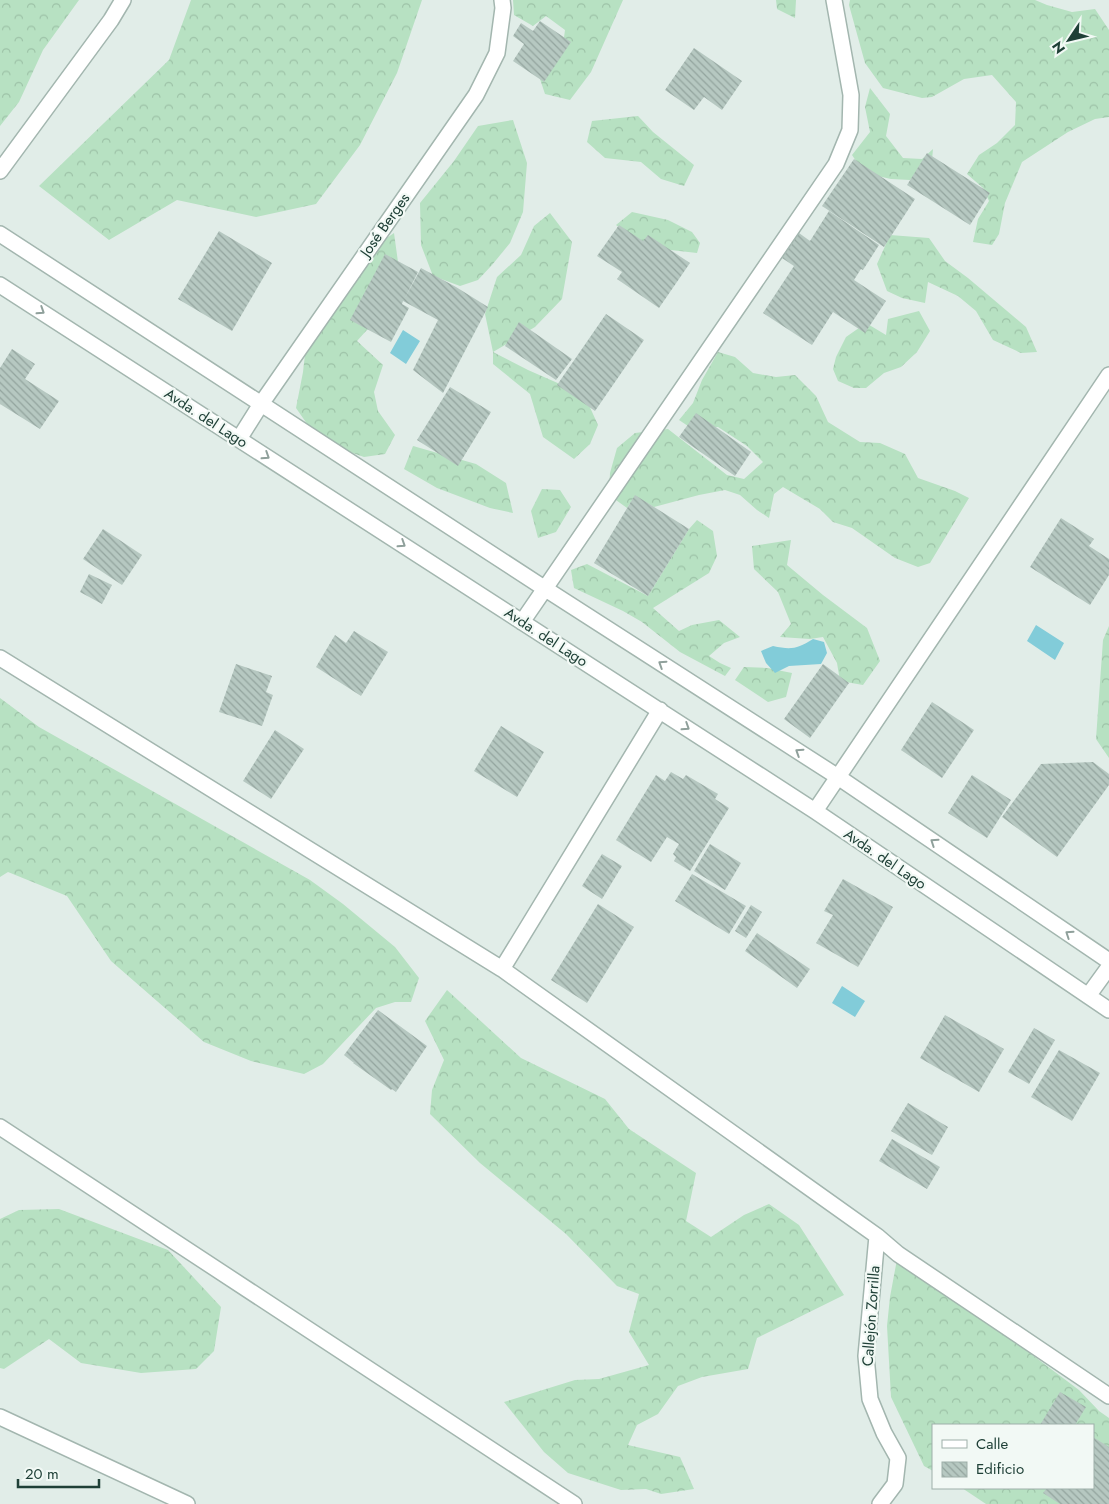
<svg xmlns="http://www.w3.org/2000/svg" width="1109" height="1504" viewBox="0 0 1109 1504" font-family="Jost,sans-serif">
<style>
.forest{fill:url(#forest-crowns)}
.water{fill:#82ccd9}
.building{fill:url(#building-back-hatch)}
.lines{fill:none;stroke-linecap:round;stroke-linejoin:round}
.street-casing{stroke:#a3b6af;stroke-width:18}
.street{stroke:#fff;stroke-width:15}
.oneway{stroke:#8fa09b}
.labels{text-anchor:middle;dominant-baseline:central;stroke-width:4.5;stroke-linejoin:round;paint-order:stroke}
.street-label{font-size:15px;fill:#1f4037;stroke:#f2f9f5}
</style>
<defs>
<pattern id="forest-crowns" width="20" height="18" patternUnits="userSpaceOnUse" patternTransform="scale(1.25)"><rect width="20" height="18" fill="#b7e1c2"/><path d="M2 6a3 3 0 1 1 6 0M12 15a3 3 0 1 1 6 0" fill="none" stroke="#9dc2a7"/></pattern>
<pattern id="building-back-hatch" width="6" height="6" patternUnits="userSpaceOnUse" patternTransform="scale(1.25)"><rect width="6" height="6" fill="#b6c8c1"/><path d="M-1 5l2 2M0 0l6 6M5-1l2 2" fill="none" stroke="#93a49e"/></pattern>
</defs>
<rect width="100%" height="100%" fill="#e1ede8"/>
<path class="forest" d="M0,0H79L43,50L19,102L0,126Z
M191,0H422L397,73L360,145L316,204L256,217L177,200L109,240L39,186L169,60Z
M513,0H623L591,72L570,100L545,94L534,61L562,52L565,30L546,16L533,26L514,15Z
M776,0H796L795,18L777,9Z
M850,0H1035L1047,5L1072,12L1095,9L1109,30V117L1095,119L1068,132L1022,162L1005,203L999,234L992,245L973,242L978,219L989,201L983,188L967,174L979,155L997,143L1015,125L1016,102L992,75L964,79L932,97L922,98L883,88L865,63L849,5Z
M870,88L890,114L886,136L903,158L922,159L933,149L932,160L910,180L891,179L864,173L852,155L870,132L865,107Z
M638,116L653,132L694,165L684,186L661,179L641,162L605,158L587,142L592,121Z
M513,120L527,163L523,212L510,243L492,265L478,280L460,286L433,276L421,245L420,203L454,161L478,126Z
M632,212L668,220L692,232L700,243L697,253L662,249L632,238L616,225Z
M550,213L572,242L562,299L535,327L493,352L528,370L569,388L588,403L598,425L590,444L574,459L543,437L530,394L493,364V352L485,314L497,277L521,255L534,226Z
M394,233L402,291L357,341L383,365L374,392L378,411L395,435L385,454L364,457L319,441L296,408L303,372L307,337L365,253Z
M890,235L929,238L945,261L968,278L1026,327L1037,352L1021,353L993,340L976,311L958,296L928,282L925,303L902,298L887,291L877,264Z
M919,311L930,331L917,352L901,367L884,373L866,388H854L838,381L833,369L836,357L846,337L866,323L886,335L888,319Z
M718,352L735,357L753,373L776,377L795,375L816,396L828,422L860,442L880,443L905,454L918,478L955,491L969,498L930,563L918,567L895,558L852,528L833,522L820,509L783,487L774,494L769,518L757,510L740,495L725,490L699,495L654,507L635,496L627,508L609,495L610,473L617,448L635,433L668,429L727,475L744,479L763,462L747,446L718,427L691,428L679,420L693,403L702,380Z
M413,446L476,464L506,483L513,513L490,508L437,488L404,469Z
M542,489L560,490L571,507L556,532L538,538L531,511Z
M697,520L713,531L717,556L709,573L653,608L679,631L692,625L719,620L740,637L724,643L709,656L720,663L731,668L725,676L680,652L642,622L623,611L574,588L571,570L587,564L648,596L689,529Z
M791,540L787,565L823,595L867,628L880,661L863,685L840,681L837,663L823,637L810,639L780,637L791,624L778,592L754,569L752,546Z
M1109,626V758L1096,739L1103,640Z
M744,667L767,668L792,673L786,697L768,702L735,680Z
M0,698L39,727L310,880L343,904L395,947L419,978L411,1002H395L376,1008L323,1064L304,1074L251,1061L204,1042L111,961L67,896L8,872L0,877Z
M447,990L521,1058L605,1099L629,1129L696,1173L686,1221L711,1237L744,1215L769,1204L799,1225L844,1295L757,1338L748,1369L702,1377L678,1386L658,1414L637,1425L628,1445L680,1457L694,1489L661,1494L646,1489L621,1490L568,1473L544,1452L504,1402L575,1380L599,1379L649,1365L629,1332L639,1294L617,1286L566,1234L480,1163L430,1114L432,1090L444,1060L425,1021Z
M59,1209L168,1250L221,1307L214,1351L196,1369L141,1373L81,1363L49,1339L4,1369L0,1368V1219L19,1210Z
M898,1254L1079,1390L1099,1411L1109,1418V1504H986L962,1488H1093V1425H933V1471L924,1466L891,1397L887,1326L890,1297Z"/>
<path class="water" d="M403,330L420,341L406,364L390,353Z
M1036,625L1064,643L1055,660L1027,641Z
M813,639L824,642L827,653L821,664L789,666L775,673L766,663L761,651L773,646C791,650 797,649 813,639Z
M842,986L865,1001L855,1017L832,1003Z"/>
<path class="building" d="M540,21L571,42L544,82L513,61L524,44L513,36L521,23L533,31Z
M694,48L742,81L722,110L704,97L694,110L665,90Z
M927,153L990,193L970,225L907,185Z
M854,159L915,199L884,247L822,206Z
M829,211L879,245L863,270L861,269L854,280L886,301L865,333L833,312L812,345L763,313L794,266L782,258L799,233L810,241Z
M619,225L643,241L648,235L690,263L659,308L617,279L622,272L597,256Z
M219,231L272,263L232,331L178,299Z
M385,254L418,272L405,298L421,268L456,287L488,307L443,393L413,370L438,320L403,301L402,304L409,308L391,342L350,320Z
M606,314L644,340L595,411L557,385Z
M519,322L572,359L556,380L505,346Z
M12,349L35,364L25,379L59,401L40,429L0,404V368Z
M450,387L491,412L458,466L417,440Z
M696,413L751,452L735,476L679,437Z
M635,495L689,529L648,596L594,563Z
M1061,518L1094,539L1089,546L1109,559V575L1090,605L1030,567Z
M103,529L142,555L122,585L83,559Z
M89,574L112,585L102,604L80,592Z
M354,631L388,652L361,696L316,667L335,635L346,643Z
M236,664L272,676L266,692L273,695L262,726L219,712Z
M823,664L849,683L810,738L784,719Z
M932,702L974,730L942,778L901,750Z
M501,726L544,752L517,797L474,771Z
M275,730L304,749L271,799L243,781Z
M1093,762L1109,774V785L1057,857L1002,817L1041,764Z
M671,772L683,779L686,775L718,794L715,799L729,808L690,871L674,861L676,857L673,854L679,844L667,837L651,862L616,840L656,775L665,781Z
M972,775L1011,800L987,838L948,813Z
M710,844L741,863L725,890L694,871Z
M602,854L622,866L602,899L582,886Z
M692,874L746,906L729,934L675,901Z
M843,879L893,907L858,967L816,943L833,915L824,911Z
M598,904L634,927L587,1003L551,980Z
M751,905L762,912L746,938L735,931Z
M757,933L810,969L797,988L745,951Z
M378,1010L427,1046L396,1092L392,1089L391,1090L353,1063H354L344,1055Z
M945,1015L1004,1049L979,1092L920,1058Z
M1034,1028L1055,1040L1029,1084L1008,1072Z
M1059,1050L1100,1073L1072,1121L1031,1097Z
M908,1103L948,1127L932,1155L891,1131Z
M892,1139L940,1167L927,1189L879,1161Z
M1060,1392L1086,1407L1075,1425H1040Z
M1093,1437L1109,1447V1504H1060L1043,1493L1047,1488H1093Z"/>
<g class="lines">
<g class="street-casing">
<path id="street" d="M0,171L111,20L123,0
M0,234L544,588L838,777L1109,961
M0,285L815,811L1109,1010
M239,439L261,404L476,95L497,53L503,8L502,0
M522,622L836,164L850,130L851,95L834,0
M0,658L502,969L877,1236L898,1254L1109,1396
M815,811L1109,375
M502,969L660,710
M1088,996L1109,967
M0,1127L574,1504
M877,1236L866,1356L870,1399L884,1433L898,1458L895,1484L880,1504
M0,1417L187,1504"/>
</g>
<use href="#street" class="street"/>
</g>
<defs><path id="oneway-chevron" d="M-2-3.5L2.5 0L-2 3.5" fill="none" stroke-width="1.6" stroke-linecap="round" stroke-linejoin="round" transform="scale(1.25)"/></defs>
<g class="oneway">
<use href="#oneway-chevron" transform="translate(41 311) rotate(33)"/>
<use href="#oneway-chevron" transform="translate(266 456) rotate(33)"/>
<use href="#oneway-chevron" transform="translate(402 544) rotate(33)"/>
<use href="#oneway-chevron" transform="translate(662 664) rotate(-147)"/>
<use href="#oneway-chevron" transform="translate(686 727) rotate(33)"/>
<use href="#oneway-chevron" transform="translate(799 752) rotate(-147)"/>
<use href="#oneway-chevron" transform="translate(934 842) rotate(-146)"/>
<use href="#oneway-chevron" transform="translate(1069 934) rotate(-146)"/>
</g>
<g class="labels">
<g class="street-label">
<text transform="translate(385 225) rotate(-55)">José Berges</text>
<text transform="translate(206 418) rotate(33)">Avda. del Lago</text>
<text transform="translate(546 637) rotate(33)">Avda. del Lago</text>
<text transform="translate(885 859) rotate(34)">Avda. del Lago</text>
<text transform="translate(871 1316) rotate(-86)">Callejón Zorrilla</text>
</g>
</g>
<rect x="932" y="1424" width="162" height="65" fill="#f2f9f5" stroke="#9eafa9"/>
<rect x="942" y="1440" width="25" height="8" fill="#ffffff" stroke="#9eafa9"/>
<text x="976" y="1449" font-size="15" fill="#1f4037">Calle</text>
<rect x="942" y="1462" width="25" height="15" fill="url(#building-back-hatch)" stroke="#9eafa9"/>
<text x="976" y="1474" font-size="15" fill="#1f4037">Edificio</text>
<g transform="translate(1069 40) rotate(235)" stroke="#f2f9f5" stroke-width="4" paint-order="stroke">
<path d="M0-4L9 19L0 12L-9 19Z" fill="#1f4037"/>
<text y="-8" font-size="14" font-weight="bold" text-anchor="middle" fill="#1f4037">N</text>
</g>
<path d="M18 1479v8h81v-8" fill="none" stroke="#1f4037" stroke-width="2.5"/>
<text x="25" y="1479" font-size="15" fill="#1f4037" stroke="#f2f9f5" stroke-width="4" paint-order="stroke">20 m</text>
</svg>
